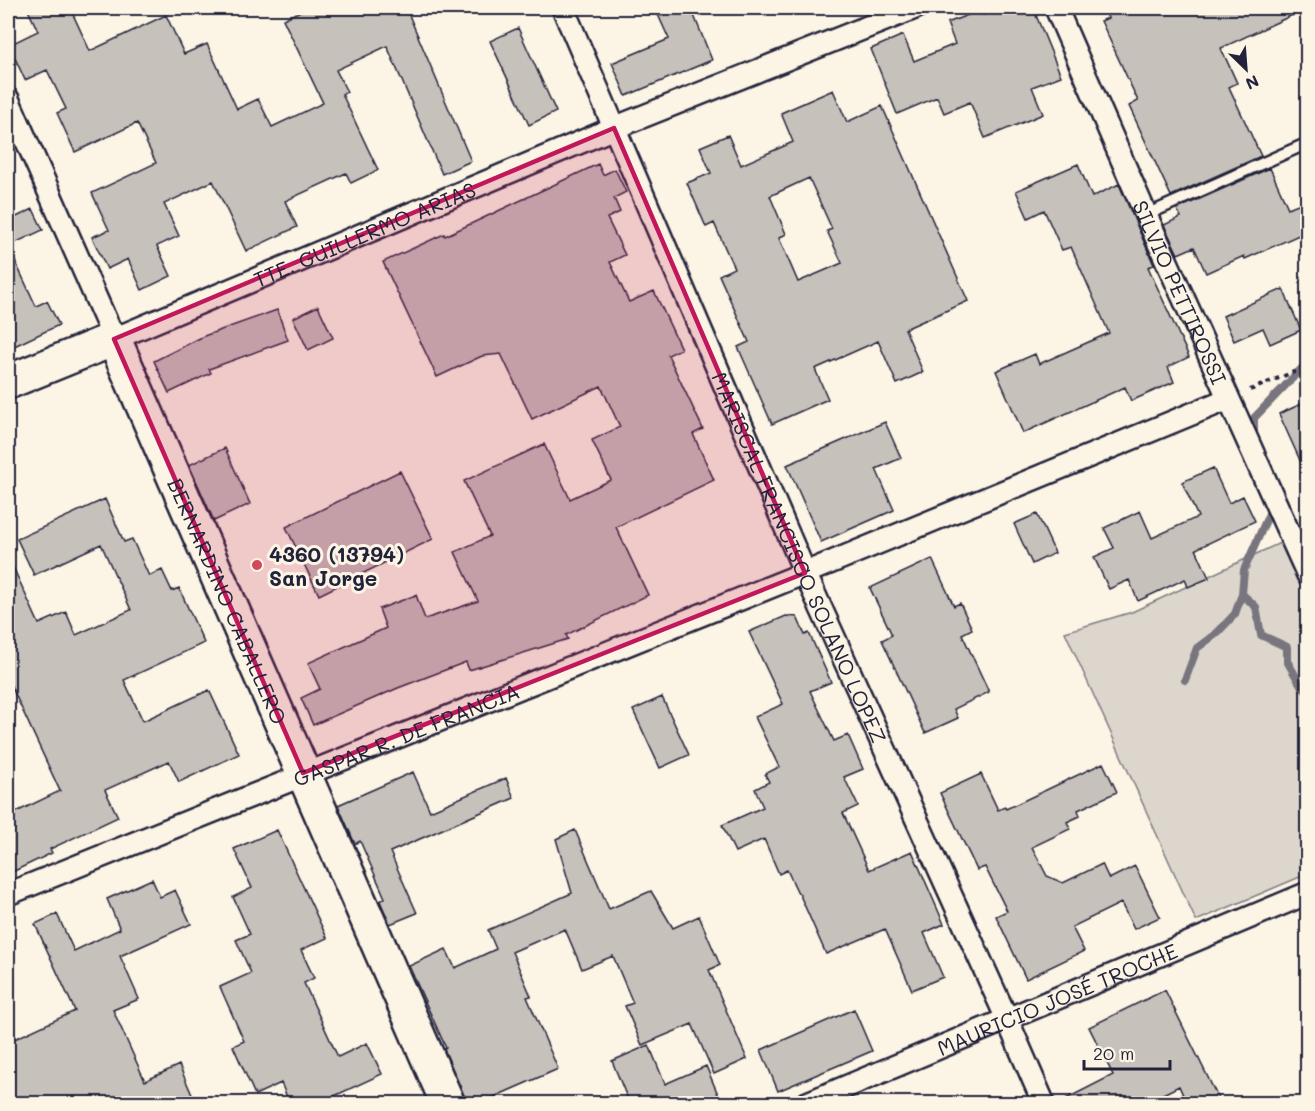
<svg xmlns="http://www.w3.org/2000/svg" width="1315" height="1111" viewBox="0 0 1315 1111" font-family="Mali,sans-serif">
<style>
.green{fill:#dcd6cc;stroke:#7f7c84;stroke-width:1.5}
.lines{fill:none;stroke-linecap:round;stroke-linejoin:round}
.stream{stroke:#78757e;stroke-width:8}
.building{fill:#c6c1bb;stroke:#22223b;stroke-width:1.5;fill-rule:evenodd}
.lane-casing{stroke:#22223b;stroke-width:15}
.street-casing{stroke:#22223b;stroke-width:26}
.highway-casing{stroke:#22223b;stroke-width:38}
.path{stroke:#22223b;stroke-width:4;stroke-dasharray:4.5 4.5;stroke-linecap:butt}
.lane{stroke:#fcf5e5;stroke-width:10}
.street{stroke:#fcf5e5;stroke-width:21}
.highway{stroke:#fcf5e5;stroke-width:33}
.marked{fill:#c2185b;fill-opacity:0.2;stroke:#c2185b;stroke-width:4.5;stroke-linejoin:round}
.poi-dot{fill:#d1495b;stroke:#fcf5e5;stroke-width:2}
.labels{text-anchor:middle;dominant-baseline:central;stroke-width:6;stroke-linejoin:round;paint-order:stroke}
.street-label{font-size:21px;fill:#22223b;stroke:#fcf5e5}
.poi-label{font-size:21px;font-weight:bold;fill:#22223b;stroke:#fcf5e5;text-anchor:start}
</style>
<rect width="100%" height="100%" fill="#fcf5e5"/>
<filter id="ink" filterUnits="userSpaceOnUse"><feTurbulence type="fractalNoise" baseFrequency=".0167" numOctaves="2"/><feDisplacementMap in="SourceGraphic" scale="12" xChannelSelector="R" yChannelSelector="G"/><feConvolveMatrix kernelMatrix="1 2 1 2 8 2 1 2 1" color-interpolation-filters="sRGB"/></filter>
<g filter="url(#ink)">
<path class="green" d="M1282,542L1307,599V874L1196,921L1065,632L1132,612Z"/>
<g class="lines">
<path class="stream" d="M1254,440V418L1308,362
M1268,504L1271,509L1244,570L1242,594L1256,607L1261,635L1287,647V661L1302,687L1308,692
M1185,680L1197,648L1217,633L1235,614L1242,594"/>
</g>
<path class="building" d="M27,8H70L90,51L166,15L184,54L207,44L237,109L258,99L272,127L323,103L283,19L307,8H406L471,161L442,174L387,46L336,70L347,92L342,94L378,170L351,183L346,173L285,201L297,227L246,251L213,181L164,204L179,236L157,246L171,276L142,290L128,259L107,269L92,237L109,230L92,193L156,163L137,123L75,152L57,113L66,109L47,70L25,80L9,45L38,31Z
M655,8H691L712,60L626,96L612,63L669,39Z
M1001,8H1033L1061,76L1032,87L1043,114L985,138L970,102L944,113L937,97L897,114L871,49L903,35L914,61L955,44L947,23L981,10L983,15Z
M1104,8H1308L1221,48L1237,83L1229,87L1261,156L1171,196L1129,106L1138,101L1101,21L1108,18Z
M518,28L556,112L529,125L490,41Z
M833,90L847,122L882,106L968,301L905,329L923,372L897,384L878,341L815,369L828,399L772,424L738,347L749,342L719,275L734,268L714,223L706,227L687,183L711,173L700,147L728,135L741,165L793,142L781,113ZM809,178L832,229L827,231L842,263L798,282L779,238L786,234L770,196Z
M598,164L603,175L615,169L626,192L614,198L620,212L607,218L625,255L610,262L629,302L654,291L681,349L668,355L703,429L693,434L714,480L616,527L648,595L566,635L568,639L469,670L466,662L398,688L313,725L301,698L320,689L308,663L386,628L379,609L416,595L425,619L478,601L455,552L490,536L464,481L544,444L570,499L611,480L592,440L620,427L601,386L532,419L501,354L482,356L437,377L383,262L444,234L445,236Z
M1078,164L1092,197L1119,184L1154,265L1148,267L1189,357L1168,367L1174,382L1131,401L1125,387L1023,433L996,371L1035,354L1039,364L1109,333L1071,247L1062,250L1044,210L1028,218L1016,191Z
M1270,168L1288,208L1308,200V231L1245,259L1244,256L1206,273L1194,247L1178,254L1164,225L1181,217L1177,209Z
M33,209L43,230L8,246L36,306L47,301L59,325L8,349V221Z
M1283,289L1301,330L1270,344L1263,328L1234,341L1223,316Z
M318,306L333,338L308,350L293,318Z
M277,310L288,340L209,369L211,373L169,393L154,361L204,336Z
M1308,401V478L1279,414Z
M885,422L901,458L876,469L894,510L821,542L787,465Z
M225,448L250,504L214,521L189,465Z
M1213,468L1229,503L1243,496L1255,521L1196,549L1209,578L1188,587L1185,579L1138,601L1129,580L1109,589L1094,557L1114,548L1104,528L1140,511L1152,538L1198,517L1182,482Z
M400,471L433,539L319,595L286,527Z
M105,499L124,542L132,539L149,576L162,570L172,591L179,588L204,643L124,680L143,721L209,690L239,754L179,782L169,761L105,790L118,817L50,849L52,853L8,874V816L60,791L8,679V556L39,624L66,612L76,635L131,610L101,544L34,575L17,539Z
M1037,514L1055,553L1032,564L1014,524Z
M932,559L954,606L960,603L972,629L962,634L989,692L954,709L958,718L925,733L882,640L892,635L870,588Z
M786,616L797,617L805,635L809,633L831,682L810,691L834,741L848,735L863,769L844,777L858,806L843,813L869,870L912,851L944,924L924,933L943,977L912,990L885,929L826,954L799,893H798L787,870L779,874L764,839L735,852L722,825L763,807L755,789L769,782L765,774L779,767L755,717L783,704L749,632Z
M662,697L689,755L660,768L633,710Z
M1103,763L1117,792L1078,810L1080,816L1067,822L1070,829L1032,847L1047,876L1063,883L1102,864L1109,879L1135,866L1160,917L1134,929L1121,903L1072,927L1084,951L1026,979L996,916L1007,911L985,867L977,870L940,793L981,774L998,810L1005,807L1006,809Z
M413,772L430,811L506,778L514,798L390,852L417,913L390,924L380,901L385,898L360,841L355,844L338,805Z
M277,830L327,938L301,950L314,978L304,983L338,1057L367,1043L382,1074L317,1104H290L281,1083L255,1095L233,1046L244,1041L220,987L251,973L236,940L250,934L233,897L252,888L234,849Z
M575,830L609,909L651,891L673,928L699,916L720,965L709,970L747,1059L714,1074L692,1024L642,1045L625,1006L633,1003L613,956L582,969L565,929L512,952L531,996L527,997L558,1069L478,1104H467L444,1049L446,1048L409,966L446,949L455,968L496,949L488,930L572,893L556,839Z
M152,879L160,897L175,890L191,924L120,956L139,999L113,1010L145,1081L179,1065L196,1104H8V1042L75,1011L35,924L57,914L74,951L120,929L107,899Z
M1165,990L1221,1104H1187L1179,1086L1143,1104H1056L1113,1075L1089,1027Z
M854,1009L872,1051L778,1091L761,1050Z
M649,1045L665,1084L706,1066L722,1104H621L628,1100L612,1061Z"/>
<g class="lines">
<g class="lane-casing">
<path id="lane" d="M1146,215L1308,143"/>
</g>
<g class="street-casing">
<g id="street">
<path id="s1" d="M563,8L805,573L1007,1019L1044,1104"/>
<path id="s2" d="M1056,8L1146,215L1308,575"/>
<path id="s3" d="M8,99L114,339L614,128L915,8"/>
<path id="s4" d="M8,894L805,573L1228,399"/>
<path id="s5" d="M805,1104L1308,893"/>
</g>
</g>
<g class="highway-casing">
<g id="highway">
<path id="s6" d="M8,382L114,339L448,1104"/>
</g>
</g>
<path class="path" d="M1250,390L1308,366"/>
<use href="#lane" class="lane"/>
<use href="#street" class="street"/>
<use href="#highway" class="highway"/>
</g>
</g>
<path class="marked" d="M614,128L805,573L303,773L114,339Z"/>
<circle class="poi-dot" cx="257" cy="565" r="6"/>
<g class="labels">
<g class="street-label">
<text stroke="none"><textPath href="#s3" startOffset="534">TTE. GUILLERMO ARIAS</textPath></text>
<text stroke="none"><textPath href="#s2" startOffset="310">SILVIO PETTIROSSI</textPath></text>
<text stroke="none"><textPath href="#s1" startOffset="598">MARISCAL FRANCISCO SOLANO LOPEZ</textPath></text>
<text stroke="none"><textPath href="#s6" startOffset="400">BERNARDINO CABALLERO</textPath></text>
<text stroke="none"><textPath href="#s4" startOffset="429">GASPAR R. DE FRANCIA</textPath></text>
<text stroke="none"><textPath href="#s5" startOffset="273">MAURICIO JOSÉ TROCHE</textPath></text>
</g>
<g class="poi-label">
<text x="269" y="553">4360 (13794)<tspan x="269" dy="24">San Jorge</tspan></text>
</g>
</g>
<rect width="1315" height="1111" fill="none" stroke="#fcf5e5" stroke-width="30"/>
<rect x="15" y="15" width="1285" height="1081" fill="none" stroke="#22223b" stroke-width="2" filter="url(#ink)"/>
<g transform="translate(1246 69) rotate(155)" stroke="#fcf5e5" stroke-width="4.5" paint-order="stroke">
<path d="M0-4.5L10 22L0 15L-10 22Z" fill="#22223b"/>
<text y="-9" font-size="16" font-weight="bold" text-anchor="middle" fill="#22223b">N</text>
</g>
<path d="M1084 1060v9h86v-9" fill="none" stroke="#22223b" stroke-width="3"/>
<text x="1093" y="1060" font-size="18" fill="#22223b" stroke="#fcf5e5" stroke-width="4.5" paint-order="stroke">20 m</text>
</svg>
